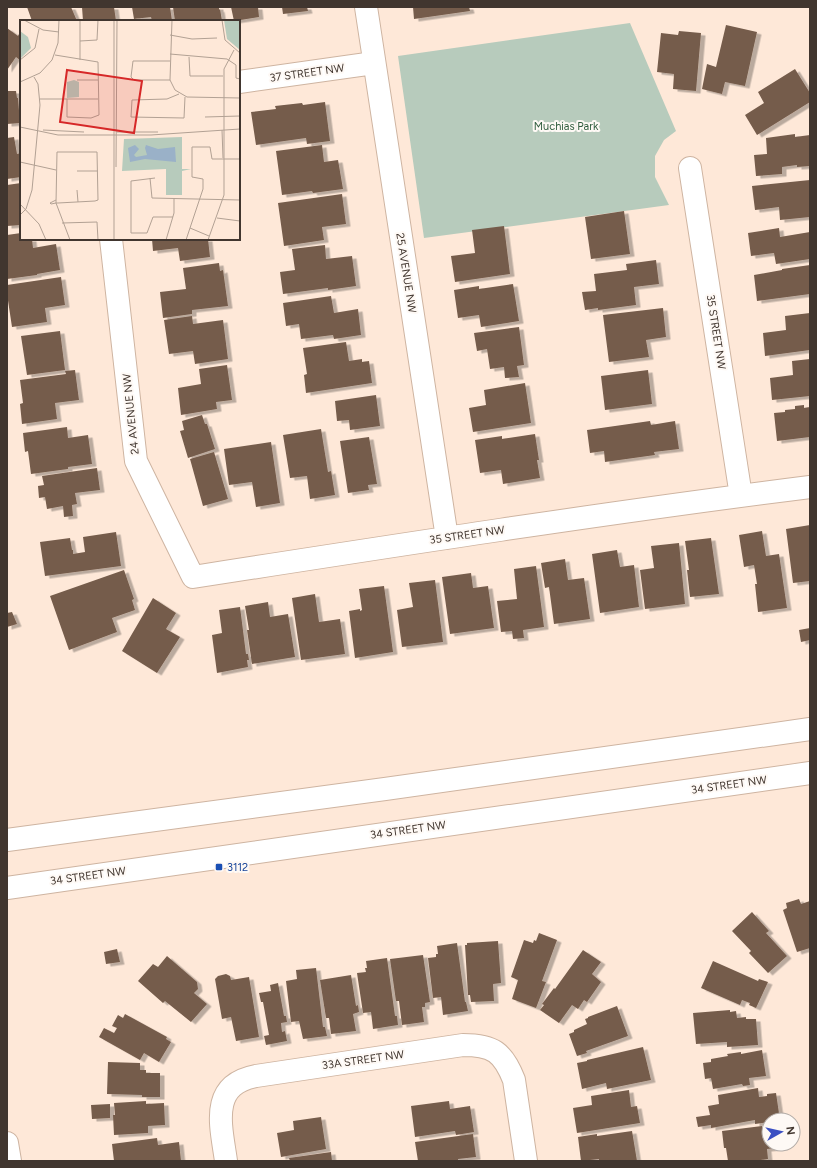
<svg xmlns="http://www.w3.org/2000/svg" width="817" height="1168" viewBox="0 0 817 1168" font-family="Figtree,sans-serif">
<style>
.green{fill:#b7cbbc}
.building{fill:#755c4b;filter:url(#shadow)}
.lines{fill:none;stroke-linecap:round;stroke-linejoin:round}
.minor-casing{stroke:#ceb4a1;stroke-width:24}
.major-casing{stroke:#ceb4a1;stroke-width:24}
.minor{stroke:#fff;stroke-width:22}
.major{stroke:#fff;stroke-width:22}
.transit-dot{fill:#1a4fb4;stroke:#fef9f5;stroke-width:1.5}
.labels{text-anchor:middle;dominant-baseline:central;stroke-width:4;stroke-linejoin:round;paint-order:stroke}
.street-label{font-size:11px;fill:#41362f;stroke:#fef9f5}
.park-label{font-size:11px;fill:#305d3e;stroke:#fef9f5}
.transit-label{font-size:11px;fill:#164399;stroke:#fef9f5;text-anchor:start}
.inset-road{fill:none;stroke:#b2a194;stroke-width:1}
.view{fill:#d62828;fill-opacity:0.15;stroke:#d62828;stroke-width:2}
.inset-edge{fill:none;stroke:#41362f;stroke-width:2}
</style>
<defs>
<filter id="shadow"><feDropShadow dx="4.5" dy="2.5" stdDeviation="0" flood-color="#0004"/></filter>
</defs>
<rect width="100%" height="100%" fill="#fee8d8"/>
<path class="green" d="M630,23L676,131L664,140L655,156V177L669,205L424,238L398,56Z"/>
<path class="building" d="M27,7H71L77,21H50L49,19L44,21H32Z
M82,7H114L116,21H83Z
M132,7H170L172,21H152L151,17L134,19Z
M173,7H219V10L220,9L222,21H192V19L175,21Z
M231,7H258L259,17L234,21Z
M282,7H307L308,11L283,14Z
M413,7H469L470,11L414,19Z
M726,25L757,32L745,86L725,82L722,94L702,89L707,64L716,67Z
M7,28L18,36L19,34L21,36V61L16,57L7,70Z
M679,31L701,33L696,91L673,89L674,74L657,72L661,33L678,35Z
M795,69L810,93V102L757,135L745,115L764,103L758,92Z
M7,91H16L17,98H18L20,123L7,124Z
M325,102L330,141L307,144L306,138L256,145L251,112L276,109L275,106L302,103L303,105Z
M795,134V137L810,135V166L797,167V165L782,167V174L756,176L754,155L767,154L766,138Z
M14,137L17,154L21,153V177L7,179V138Z
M322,145L324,162L338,160L343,189L313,193L312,191L282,195L276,151Z
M810,180V217L780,220L779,207L755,210L752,186Z
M21,183V225L7,226V185Z
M342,194L346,224L322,227L324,240L284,246L278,203Z
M624,211L630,254L591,259L585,217Z
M504,226L510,274L455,282L451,256L475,253L472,230Z
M779,228L780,237L810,232V259L776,264L774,253L751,256L748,233Z
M21,233V239H32L33,248L56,244L60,270L37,274V275L7,279V235Z
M152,239H208L210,257L180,261L178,248L153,251Z
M325,245L326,259L352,256L356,286L328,290V288L283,294L280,272L295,270L292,249Z
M656,260L659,284L634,287L636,305L598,310V308L585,310L582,292L596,291L594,274L627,270L626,264Z
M219,263L220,271L223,270L228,306L192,310V314L163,318L160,292L186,289L183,268Z
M810,265V294L757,301L754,275L782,270V269Z
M61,277L65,305L45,308L47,322L12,327L7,294V285Z
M513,284L519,321L481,327L479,315L458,318L454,290L479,286V289Z
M331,296L334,313L358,309L361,335L334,339L333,335L301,339L299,324L286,326L283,303Z
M663,308L666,337L646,340L649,357L609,362L603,315Z
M810,313V350L765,356L763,333L786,330L785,316Z
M192,316L193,324L223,320L228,359L195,364L193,351L169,354L164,320Z
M519,327L524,365L517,366L519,377L505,378L504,367L490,369L487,349L477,351L474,333Z
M60,331L65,370L27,375L21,336Z
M346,342L349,361L362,359V362L369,361L372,383L306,393L304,375L307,374L303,348Z
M810,359V396L772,400L770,378L793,375L792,361Z
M227,365L232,400L216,402L217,409L181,415L178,388L201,384L199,369Z
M75,370L79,400L55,403L57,419L22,424L20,404L23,403L20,380L66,374L65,371Z
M648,370L652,404L605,410L601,376Z
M525,383L531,423L473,432L469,408L486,405L484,390Z
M376,395L380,426L350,430L349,420L337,421L335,401Z
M804,405V408L810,407V437L777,441L774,413L785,412V410L795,409V406Z
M202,415L205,424H207L215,449L188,458L180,431L184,430L182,421Z
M650,421L651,425L675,421L679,449L654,452L655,455L605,462L604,451L590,453L587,430Z
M67,427L68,438L88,435L92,464L68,467V469L31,474L28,451L25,452L23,433Z
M321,429L328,472L331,471L335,495L310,499L307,476L290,478L283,435Z
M535,434L539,460H537L540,478L503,484L501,470L480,473L475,440L502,436V439Z
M369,437L377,484L368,485L369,490L348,493L340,441Z
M271,442L280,503L256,507L252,482L229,485L224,449Z
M214,452L228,499L203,506L190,459Z
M97,468L100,490L75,493L77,504L72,505L73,516L64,517L63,506L47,509L45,497L39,498L38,486L44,485L42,476Z
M810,525V581L793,583L786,529Z
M762,531L766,556L779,554L787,608L758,612L755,584H757L754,565L744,567L739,535Z
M116,532L121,566L45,576L40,542L70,538L72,550H73V554L85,552L83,537Z
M711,538L719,594L690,597L687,570H689L685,541Z
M679,543L685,604L645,609L640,570L654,568L651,546Z
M617,550L620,567L634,565L639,607L600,613L592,554Z
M565,559L568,580L584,578L590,619L554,624L549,587L545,588L541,563Z
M536,566L544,627L523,630L524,638L513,639L512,631L501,632L497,601L517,599L514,569Z
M124,570L134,599L132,600L135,610L112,618L117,632L69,650L50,596Z
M471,573L473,588L488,586L494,628L450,634L442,577Z
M435,580L443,642L402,647L397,610L413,607L409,583Z
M384,586L393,652L355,658L349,611L360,609V611L362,610L359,589Z
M315,594L319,622L340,619L345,654L301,660L292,598Z
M153,598L176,613L166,629L180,637L157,673L122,651Z
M268,602L270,617L288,614L295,657L252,664L247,630H249L245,606Z
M240,607L246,654H248L249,660H247L248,667L217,673L212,635L222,633L219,610Z
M12,612L17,624L7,627V613Z
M810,628V640L801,642L799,630Z
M799,899L801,904L810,901V948L797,952L783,910L787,908L786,903Z
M752,912L769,931L766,933L787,956L768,973L749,953L751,951L732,931Z
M539,933L557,940L542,981L546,982L536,1008L512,999L518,980L511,977L524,940L533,943L534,940L536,941Z
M498,941L501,983L493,984L494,1001L471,1002L470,995H468L465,945H467V943Z
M457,943L465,1002H466L468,1011L443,1015L441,997L433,998L428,958L436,957V954H438L437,946Z
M117,949L120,962L106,964L104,952Z
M583,950L601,962L592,974L601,982L587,1002L584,1000L578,1009L572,1005L559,1023L540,1010L544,1005L542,1004L554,988L555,989Z
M423,955L430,1002L425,1003V1007H422L424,1022L402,1025L399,1001H396L390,959Z
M167,956L197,982L198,989L194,993L207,1004L191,1022L165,1001L163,1003L138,981L153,964L158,967Z
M387,958L395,1016H397L398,1025L373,1029L371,1012L363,1013L357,973L366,972L365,968H367L366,961Z
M713,961L758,981L759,979L768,982L756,1008L749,1005L750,1003L742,1000L740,1005L701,988Z
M316,968L323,1027H325L327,1036L303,1039L299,1021L291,1022L286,981L297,979L296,970Z
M226,974L230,976L231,980L249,977L259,1037L236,1041L231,1017L222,1019L215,979L218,976Z
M351,975L356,1006L358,1005L359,1012L353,1014L356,1031L331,1034L329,1018H326L320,980Z
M278,983L284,1016H286L287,1022L281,1023L282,1032L285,1031L287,1041L266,1045L264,1036L269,1035L263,1002H261L259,993L271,991L270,985Z
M617,1006L628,1036L586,1051L587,1053L577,1056L569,1034L574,1032V1030L587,1024L585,1019L588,1018V1017Z
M730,1010V1012L736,1011L737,1018L746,1017V1019H756L758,1045L727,1047V1042L696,1044L693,1013Z
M125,1014L167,1037L166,1039L171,1042L159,1062L144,1053L140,1060L99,1037L104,1028L114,1033L117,1028L112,1026L118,1015L123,1018Z
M643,1047L651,1080L607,1089L606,1083L582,1089L577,1063L587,1061V1060Z
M762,1050L766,1076L749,1078L750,1085L743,1086L742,1084L713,1089L711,1078L705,1079L703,1063L711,1062V1059L728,1056L727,1054L741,1052V1054Z
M108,1062L140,1063V1070H146V1073H160V1097H142V1095L107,1094Z
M758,1088L759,1097L767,1096V1094L776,1093L780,1120H769V1122L755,1124V1120L711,1128V1125L698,1127L696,1117L710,1115L708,1106L719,1104L718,1095Z
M629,1090L631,1107L637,1106L640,1123L577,1133L573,1108L592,1105L591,1096Z
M146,1101V1104L164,1103L165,1125L148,1126V1133L114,1135L113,1115H115L114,1103Z
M449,1101L450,1109L470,1106L474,1132L456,1135L455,1131L415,1137L411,1106Z
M110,1104V1118L92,1119L91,1105Z
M321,1117L326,1149L281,1157L277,1133L294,1130L293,1121Z
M762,1126V1128L769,1127V1144H783V1147L767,1149L768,1159L754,1161H728L726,1148H724L722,1131Z
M632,1131L637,1161H599V1159L581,1161L578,1137L597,1134V1136Z
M473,1134L476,1157L458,1159V1161H418L415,1142Z
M157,1138L158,1145L179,1142L181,1161H114L112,1144Z
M331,1152L332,1161H290L289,1158Z"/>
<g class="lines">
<g class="minor-casing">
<path id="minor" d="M366,7L447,538
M239,82L374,63
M690,168L741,496
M111,239L136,461L193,577C398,545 604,513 810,487
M226,1161C221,1125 209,1085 256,1076L463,1045C493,1045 503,1052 514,1080L526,1161"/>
</g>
<g class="major-casing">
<path id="major" d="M7,840L385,789L810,729
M7,888L810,773
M7,1143L10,1161"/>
</g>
<use href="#minor" class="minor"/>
<use href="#major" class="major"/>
</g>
<rect class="transit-dot" x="215" y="863" width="8" height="8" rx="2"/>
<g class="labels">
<g class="street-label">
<text transform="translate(307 73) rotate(-8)">37 STREET NW</text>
<text transform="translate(406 273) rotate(81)">25 AVENUE NW</text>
<text transform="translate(716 332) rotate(81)">35 STREET NW</text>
<text transform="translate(131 414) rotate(-96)">24 AVENUE NW</text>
<text transform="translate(467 535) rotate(-8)">35 STREET NW</text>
<text transform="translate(729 785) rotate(-8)">34 STREET NW</text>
<text transform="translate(408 830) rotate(-8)">34 STREET NW</text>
<text transform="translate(88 876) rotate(-8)">34 STREET NW</text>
<text transform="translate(363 1060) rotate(-8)">33A STREET NW</text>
</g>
<g class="park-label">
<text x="566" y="126">Muchias Park</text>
</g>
<g class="transit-label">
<text x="227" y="867">3112</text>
</g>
</g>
<g transform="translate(20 20)">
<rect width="220" height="220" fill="#fee8d8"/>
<path d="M204,0H220V30L207,19ZM0,11L8,17L11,28L0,39ZM54,60L59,62V77L47,78V62ZM162,117V149H171L162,151V175H146V149L102,151L104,119Z" fill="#b7cbbc"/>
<path d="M115,125L119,129L114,135L116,137L127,135L125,128L126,125L138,129L155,127L156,142L125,139L110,142L108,128Z" fill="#9ab1c8"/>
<path class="inset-road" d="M4,0L23,10L39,12M60,0V40M94,0V220M152,0L150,60L155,70L167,77L220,78M202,0L205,20L220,33M150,15L172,19L197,18M60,21L77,20L78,0M150,34L207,39L216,45V58L220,59M35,35L78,42L79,95L71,98L47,97V79M169,37L170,56H203M0,40L15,28L19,9M150,41H113L111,57L114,60H150M57,60H78M0,62L20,53L32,40L38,23L39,0M159,74L147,79L112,80L111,97L164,98L165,77M20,79H78M185,97L220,96M0,107L38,115H131L220,109M23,110L64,112M202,110L203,138M97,112H138M0,142L36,150M96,147L97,0M57,151H78M130,158L132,178L220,180M135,158L111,161V213H127L133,197H153M57,170L58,182M36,180L30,183L31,184L36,183H38L75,181L78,180L77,132H37L36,183L50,220M0,184L19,204L26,220M0,195L6,189L12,170L20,85L18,64L14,57M197,198L220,201M42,203L77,202L78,220M170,208L189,216M146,220L154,193V178M166,220L183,169V159L172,157V127H190L192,139H220M188,220L204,175V49L214,30"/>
<path class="view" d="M47,50L122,61L114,113L40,102Z"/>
<rect width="220" height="220" class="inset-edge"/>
</g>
<rect width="817" height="1168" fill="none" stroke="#41362f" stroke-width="16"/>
<g transform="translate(781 1132) rotate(82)"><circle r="19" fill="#fef9f5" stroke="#b2aba6"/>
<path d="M0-3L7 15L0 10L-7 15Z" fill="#3b4fc2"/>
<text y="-6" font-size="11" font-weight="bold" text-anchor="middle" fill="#41362f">N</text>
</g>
</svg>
